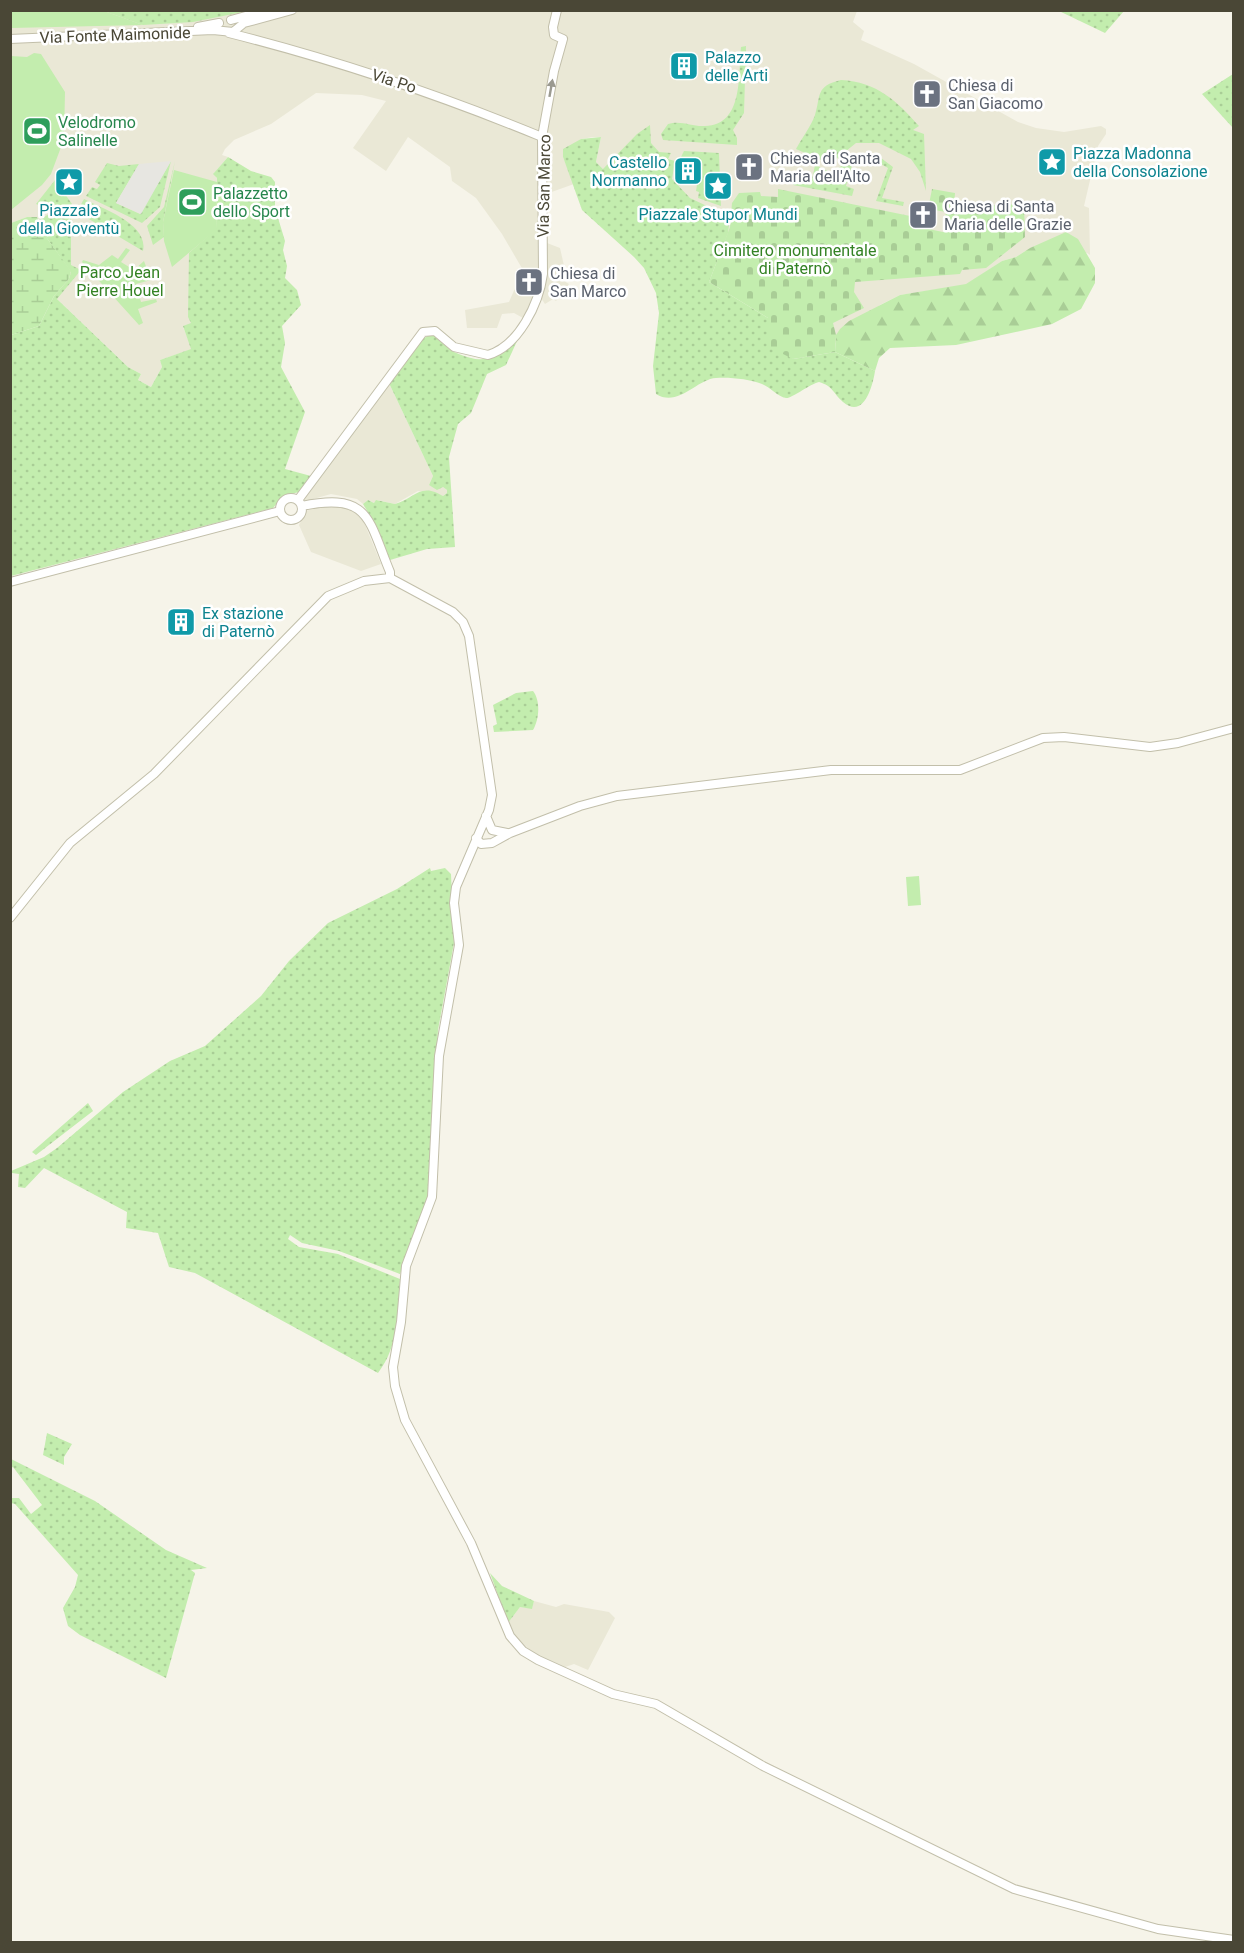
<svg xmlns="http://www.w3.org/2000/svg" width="1244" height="1953" viewBox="0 0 1244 1953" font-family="Roboto,sans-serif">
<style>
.residential{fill:#eae8d6}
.grass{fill:url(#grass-dots)}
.forest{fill:url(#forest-firs)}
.wetland{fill:url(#wetland-marsh)}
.cemetery{fill:url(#cemetery-stones)}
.park{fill:#c3edae}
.parking{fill:#e7e6e1}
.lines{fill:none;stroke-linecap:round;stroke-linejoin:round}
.tertiary-casing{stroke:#c2bfaa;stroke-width:10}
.tertiary{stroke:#fff;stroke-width:8}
.oneway{fill:#9b9a90}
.labels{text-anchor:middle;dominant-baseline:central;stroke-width:5;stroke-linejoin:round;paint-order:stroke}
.street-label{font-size:16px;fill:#4a4736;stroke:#fff}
.culture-label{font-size:16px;fill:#0d838f;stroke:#fff;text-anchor:start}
.worship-label{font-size:16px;fill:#5b616d;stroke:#fff;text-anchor:start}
.leisure-label{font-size:16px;fill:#27864d;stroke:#fff;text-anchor:start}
.park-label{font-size:16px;fill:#338224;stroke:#fff}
</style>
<defs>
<pattern id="grass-dots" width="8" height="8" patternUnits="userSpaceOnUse" patternTransform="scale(1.5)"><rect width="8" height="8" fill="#c3edae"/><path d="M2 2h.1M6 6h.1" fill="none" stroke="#a9cd96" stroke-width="1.8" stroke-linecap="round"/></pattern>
<pattern id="forest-firs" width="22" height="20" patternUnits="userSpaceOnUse" patternTransform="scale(1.5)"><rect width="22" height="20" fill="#c3edae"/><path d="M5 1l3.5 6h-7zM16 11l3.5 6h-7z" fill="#a9cd96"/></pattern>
<pattern id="wetland-marsh" width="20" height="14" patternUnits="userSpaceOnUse" patternTransform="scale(1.5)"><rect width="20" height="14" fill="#c3edae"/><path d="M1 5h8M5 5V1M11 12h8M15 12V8" fill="none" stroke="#a9cd96"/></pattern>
<pattern id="cemetery-stones" width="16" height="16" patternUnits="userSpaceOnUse" patternTransform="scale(1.5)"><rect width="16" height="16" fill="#c3edae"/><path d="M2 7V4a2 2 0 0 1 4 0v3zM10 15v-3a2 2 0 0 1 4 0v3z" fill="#a9cd96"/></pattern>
</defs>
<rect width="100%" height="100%" fill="#f6f4e9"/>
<path class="residential" d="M10,11H857L853,22L864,31L861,40L914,64L1018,122L1036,128L1064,132L1101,126L1106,129V134L1098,146L1084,206L1089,208L1090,255L1087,253L1030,248L1016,257L1002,261L966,285L900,295L880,305L835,343V352L724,246L695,201L687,196L603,169L596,162L601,137H593L581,139L563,157L574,184L546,194L547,243L560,248L565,270L559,278L569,284L556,301L553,299L545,304L541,298L523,318L514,313L502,314L497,328H467L465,310L509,302L523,270L502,234L476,198L452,181L450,167L408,137L386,171L353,148L386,101L362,95L316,93L271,124L234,140L225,149L222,155L228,157L214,173L217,178L216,230L191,324L183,327L192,349L160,360L162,367L151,387L138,380L141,374L128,367L54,296L69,279L71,271L70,218L46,217L39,220L37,217H27L11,223Z
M388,381L433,476L429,485L443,487L447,490V493L443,496L418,491L395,504L377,500L374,503L368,500L363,504L357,499L331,494L306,501L303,499Z
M327,504L352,508L361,515L381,564L361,571L311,552L299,525L306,511Z
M534,1601L556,1607L564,1604L609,1612L615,1618L588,1670L574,1664L565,1667L533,1653L514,1635L508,1623L520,1607L532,1608Z"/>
<path class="grass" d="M104,11H248L193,22L143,25Z
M1059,11H1124L1105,33Z
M746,46L744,113L733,130L737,138V145L663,140L661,134L668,124C682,120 692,127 705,126C744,125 738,75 741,47Z
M1233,74V128L1202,94Z
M841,80C877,82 897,101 919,126L913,130L924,134L926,191L920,172L911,159L879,143H856L830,164L796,149C802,138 811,126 815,115C821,96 815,86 841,80Z
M650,125L651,143L659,152L671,153L668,159L675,161L672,179L690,198L730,217L728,233L709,282L768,318L793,359L835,352L875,371C873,385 864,420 843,402C833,393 833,386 819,382C810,384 791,399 786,398C778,397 770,387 762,384C749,379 730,377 716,378C697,379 678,408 656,394L653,366L659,313L656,293L644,268L634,257L582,210L563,157V149L581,139L601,137L596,162L603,169L637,134Z
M684,151L719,153L721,206L698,198L699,192L696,191L700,166L679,161Z
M867,153L881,158L893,167L882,198L904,202L903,206L876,201L888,168L863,154L853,162L846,186L854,189L852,196L793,185V182L811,185L815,165L832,173L856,155Z
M228,157L251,171L271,177L275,182V208L285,241L283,250L287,266L285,278L297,290L301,305L282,326L285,343L281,367L305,412L285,469L311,476L299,492L283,496L273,508L11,576V335L39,326L54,296L69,279L71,272L46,237L39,220L49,214L71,218V265L81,270L57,299L128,367L141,374L138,380L151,387L162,367L160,360L191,349L183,326L191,323L188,317L189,253L216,229L217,178L213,174Z
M171,161L160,207L142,223L86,196L92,187L97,189L100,185L95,182L107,163L119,166L139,164L116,203L140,214Z
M175,161L163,222L164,237L153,245L147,226L164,207Z
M55,180L72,204L69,208L56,211L36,204Z
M84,199C103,209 149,224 143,251L77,212Z
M431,334C440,339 446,348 454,352C486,366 494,359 518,339L506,365L487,374L471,413L458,424L449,457L455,547L427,549L390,560L378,529L363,504L368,500L374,503L376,500L395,504C415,498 420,482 443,496L447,493V490L443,487L437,490L429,485L433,476L388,381L421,340Z
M533,691C541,701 539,720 533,730L494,732L493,726L497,724L493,705L516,693Z
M430,868L431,871L445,868L451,874L454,943L438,1030L428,1198L400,1274L339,1251L302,1243L290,1235L288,1239L299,1247L338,1254L400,1279C398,1312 399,1346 378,1373L195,1273L169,1267L158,1233L126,1228L127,1212L44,1168L25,1188L18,1187L19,1174L12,1173L11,1185V1171L44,1157L57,1148L123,1092L170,1061L205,1046L261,996L289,961L328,923L397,889Z
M88,1103L93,1111L36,1155L32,1152Z
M47,1433L72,1444L64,1457V1465L43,1455Z
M11,1459L95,1501L166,1550L207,1568L191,1570L195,1573L166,1678L80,1635L68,1626L63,1608L75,1587L78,1575L15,1504L11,1503V1498H19L31,1514L42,1505L13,1467L11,1468Z
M490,1573L502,1586L534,1601L532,1609L520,1607L508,1623Z"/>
<path class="forest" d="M1066,232L1078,239L1095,268V283L1081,309L1052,324L956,345L890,348L879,358L875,371L835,352L836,335L840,329L849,321L900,295L966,284L1002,261L1016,257L1030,248Z"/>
<path class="wetland" d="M27,217H37L46,237L71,271L69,279L54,296L39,326L11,335V223Z"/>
<path class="cemetery" d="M778,189L915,217L914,226L943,232L946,212L928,209L932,189L955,193L954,207L1024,204L1025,237L986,268L962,270L960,274L855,282L854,292L864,308L833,323L836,335L835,352L793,359L767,346L768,318L709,282L730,227L732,203L739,193L760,192L761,196L778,197Z"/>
<path class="park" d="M10,11H104L143,25L11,28Z
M34,53L41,54L65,92L64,139L51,174L42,185L11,210V56L27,57Z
M174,170L217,182L216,230L172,267L164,241L163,222Z
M126,248L130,250L121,262L134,270L144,261L151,280L136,284L141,302L156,299L157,302L138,309L143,323L139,325L82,262L83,260L99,265L112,255L118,259Z
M919,876L921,905L908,906L906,877Z"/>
<path class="parking" d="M171,161L141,214L116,203L139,164Z"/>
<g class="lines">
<g class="tertiary-casing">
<path id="tertiary" d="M231,20L268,10
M198,27L219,23
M229,33C336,60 440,95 542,137
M10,39L213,30L233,32L244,23L292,10
M280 509a11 11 0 1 1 22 0a11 11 0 1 1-22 0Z
M298,500L423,332L435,331L454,347L488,355C519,346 539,303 543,274L542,137L554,71L563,39L554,35L553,27L557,10
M302,506C370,492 368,519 390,572V578
M10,582L280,511
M486,816L492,830L507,833
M476,838L481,844L492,843L510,833L580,806L617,796L831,770H960L1043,738L1064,737L1150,747L1178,743L1234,728
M10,918L70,843L154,774L328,596L364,581L390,578L453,612L463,622L469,636L492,795L489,810L456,887L454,903L459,945L439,1056L432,1197L406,1266L401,1322L393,1367L395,1386L405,1420L471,1543L510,1636L523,1651L538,1660L613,1694L656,1704L763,1766L1014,1889L1158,1929L1234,1940"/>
</g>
<use href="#tertiary" class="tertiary"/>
</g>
<defs><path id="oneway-solid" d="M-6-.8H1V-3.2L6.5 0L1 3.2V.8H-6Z" transform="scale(1.5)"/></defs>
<use class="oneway" href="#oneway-solid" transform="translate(551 88) rotate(-80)"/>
<defs>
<g id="building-square" transform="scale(1.5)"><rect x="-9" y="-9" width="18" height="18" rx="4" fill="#0f9aa8" stroke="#fff"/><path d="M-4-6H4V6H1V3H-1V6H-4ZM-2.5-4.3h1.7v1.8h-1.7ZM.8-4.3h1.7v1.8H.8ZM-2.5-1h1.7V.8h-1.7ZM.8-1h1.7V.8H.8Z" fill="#fff"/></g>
<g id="church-square" transform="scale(1.5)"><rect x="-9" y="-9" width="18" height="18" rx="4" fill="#6b7280" stroke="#fff"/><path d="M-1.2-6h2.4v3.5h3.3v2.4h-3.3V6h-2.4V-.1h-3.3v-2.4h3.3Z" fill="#fff"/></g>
<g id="stadium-square" transform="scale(1.5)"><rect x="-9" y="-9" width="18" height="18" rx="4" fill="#2e9e5b" stroke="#fff"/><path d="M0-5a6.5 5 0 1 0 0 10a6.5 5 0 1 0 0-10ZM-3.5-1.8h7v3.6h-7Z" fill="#fff"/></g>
<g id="sight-square" transform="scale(1.5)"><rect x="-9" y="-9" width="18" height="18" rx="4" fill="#0f9aa8" stroke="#fff"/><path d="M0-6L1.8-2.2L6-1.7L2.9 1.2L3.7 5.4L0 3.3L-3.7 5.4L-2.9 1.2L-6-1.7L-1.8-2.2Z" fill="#fff"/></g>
</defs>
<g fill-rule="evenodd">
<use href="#building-square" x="684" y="66"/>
<use href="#church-square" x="927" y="94"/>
<use href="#stadium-square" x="37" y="131"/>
<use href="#sight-square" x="1052" y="162"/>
<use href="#church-square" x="749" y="167"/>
<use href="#building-square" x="688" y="171"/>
<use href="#sight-square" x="69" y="182"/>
<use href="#sight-square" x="718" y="186"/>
<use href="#stadium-square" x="192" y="202"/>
<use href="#church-square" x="923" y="215"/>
<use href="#church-square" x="529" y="282"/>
<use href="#building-square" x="181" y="622"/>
</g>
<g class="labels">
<g class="street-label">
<text transform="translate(115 35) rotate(-2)">Via Fonte Maimonide</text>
<text transform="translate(394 81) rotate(18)">Via Po</text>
<text transform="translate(544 186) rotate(-89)">Via San Marco</text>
</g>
<g class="culture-label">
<text x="705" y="57">Palazzo<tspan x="705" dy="18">delle Arti</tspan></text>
<text x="1073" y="153">Piazza Madonna<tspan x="1073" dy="18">della Consolazione</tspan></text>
<text x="667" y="162" text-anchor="end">Castello<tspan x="667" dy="18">Normanno</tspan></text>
<text x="69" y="210" text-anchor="middle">Piazzale<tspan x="69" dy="18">della Gioventù</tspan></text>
<text x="718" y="214" text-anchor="middle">Piazzale Stupor Mundi</text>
<text x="202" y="613">Ex stazione<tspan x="202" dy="18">di Paternò</tspan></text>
</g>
<g class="worship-label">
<text x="948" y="85">Chiesa di<tspan x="948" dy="18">San Giacomo</tspan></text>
<text x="770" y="158">Chiesa di Santa<tspan x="770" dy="18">Maria dell'Alto</tspan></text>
<text x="944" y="206">Chiesa di Santa<tspan x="944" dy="18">Maria delle Grazie</tspan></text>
<text x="550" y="273">Chiesa di<tspan x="550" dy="18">San Marco</tspan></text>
</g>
<g class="leisure-label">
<text x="58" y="122">Velodromo<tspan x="58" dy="18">Salinelle</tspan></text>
<text x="213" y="193">Palazzetto<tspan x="213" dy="18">dello Sport</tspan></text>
</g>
<g class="park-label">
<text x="795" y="250">Cimitero monumentale<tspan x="795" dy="18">di Paternò</tspan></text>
<text x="120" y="272">Parco Jean<tspan x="120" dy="18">Pierre Houel</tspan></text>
</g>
</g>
<rect width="1244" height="1953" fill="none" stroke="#4a4736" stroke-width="24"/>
</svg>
